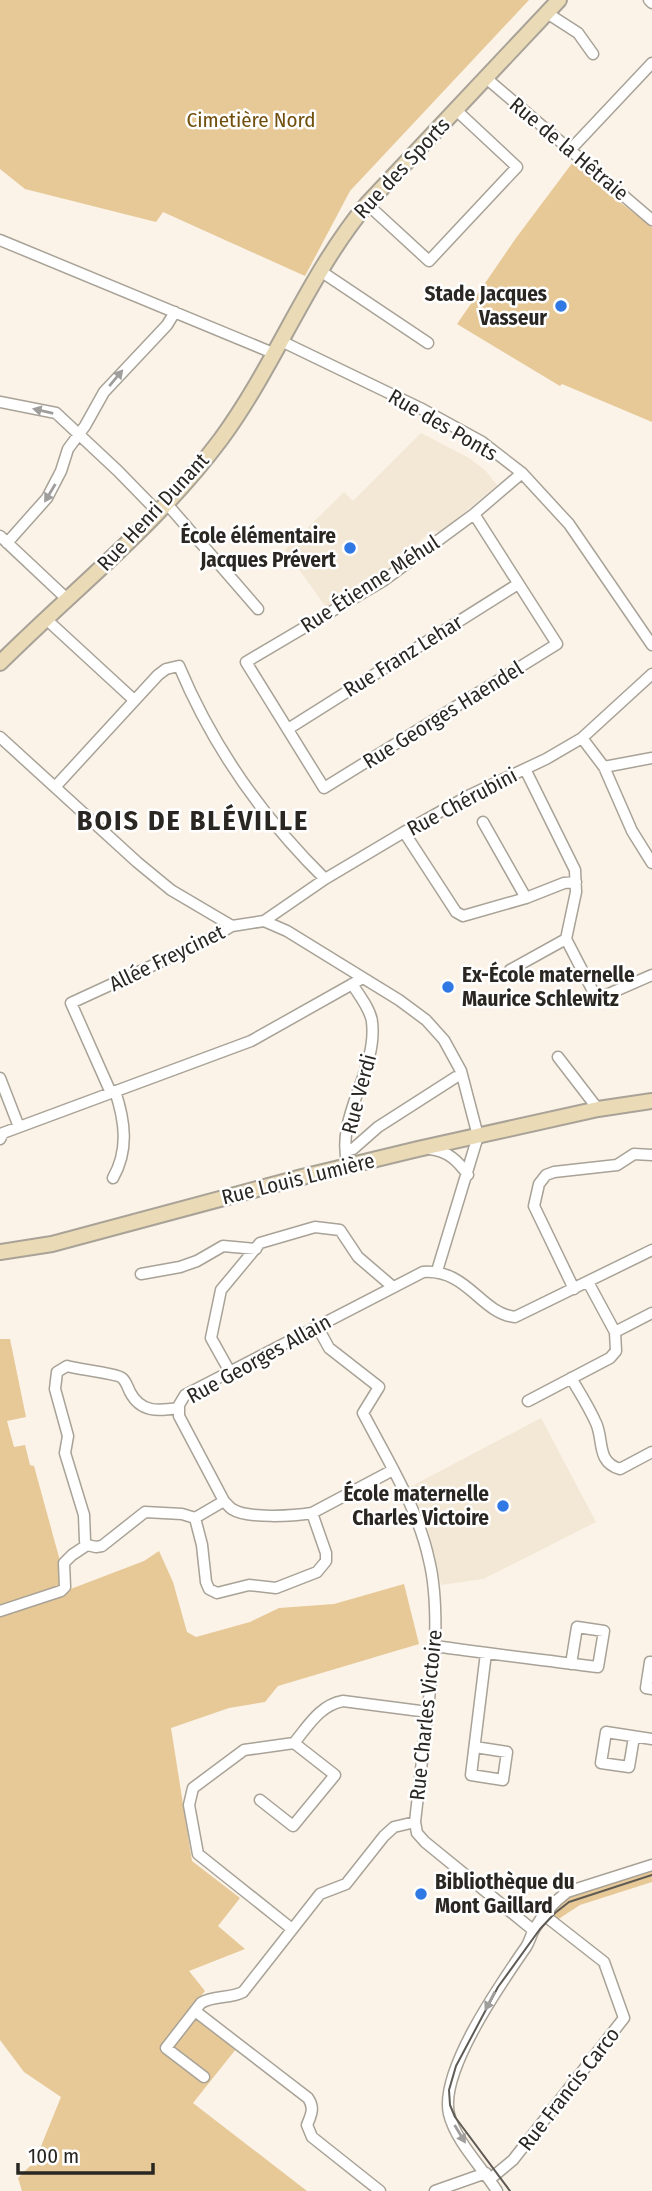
<svg xmlns="http://www.w3.org/2000/svg" width="652" height="2191" viewBox="0 0 652 2191" font-family="'Fira Sans Condensed',sans-serif">
<style>
.built{fill:#f3e7d5}
.green{fill:#e7c897}
.lines{fill:none;stroke-linecap:round;stroke-linejoin:round}
.street-casing{stroke:#a8a297;stroke-width:13}
.secondary-casing{stroke:#a8a297;stroke-width:18}
.street{stroke:#fff;stroke-width:10}
.secondary{stroke:#eadab6;stroke-width:14}
.tram{stroke:#5e5a54;stroke-width:2}
.oneway{fill:#9f9e9c}
.poi-dot{fill:#3079e5;stroke:#fff;stroke-width:2.5}
.labels{text-anchor:middle;dominant-baseline:central;stroke-width:5;stroke-linejoin:round;paint-order:stroke}
.park-label{font-size:21px;fill:#714f0d;stroke:#fff}
.street-label{font-size:21px;fill:#2a2723;stroke:#fff}
.poi-label{font-size:21px;font-weight:bold;fill:#2a2723;stroke:#fff;text-anchor:end}
.district-label{font-size:28px;font-weight:bold;letter-spacing:2px;fill:#2a2723;stroke:#fff}
</style>
<rect width="100%" height="100%" fill="#fbf3e8"/>
<path class="built" d="M421,433L469,458L485,470L497,485L443,530L438,532L433,530L414,546V552L384,573L326,607L285,550L344,492L353,501Z
M541,1418L596,1522L483,1579L441,1585L428,1529L410,1487Z"/>
<path class="green" d="M0,0H529L350,191L305,276L163,212L156,222L25,189L0,169Z
M573,162L600,184L599,186L652,227V422L562,384L560,386L457,324L516,238Z
M0,1339H10L26,1417L7,1421L14,1447L25,1445L30,1465L34,1466L68,1590L144,1561L159,1551L173,1582L187,1632L196,1637L250,1622L279,1608L334,1604L404,1584L419,1644L278,1686L265,1702L229,1708L171,1728L192,1861L240,1898L218,1926L245,1949L189,1971L205,1991L190,2010L236,2049L193,2103L307,2191H22L18,2178L35,2161L61,2097L24,2072L0,2040Z
M652,1869V1882L580,1905L557,1920L553,1911L566,1897Z"/>
<g class="lines">
<g class="street-casing">
<path id="street" d="M649,0L652,3
M547,13L578,33L593,54
M486,78L652,220
M571,149L652,63
M367,204L429,261L517,167L456,110
M0,240L273,353
M319,270L428,343
M281,341L420,408L482,442L522,473L569,524L652,645
M0,402L56,413L118,471L158,512
M167,504L258,609
M474,514L557,644L324,788L246,662L383,581L474,514L522,473
M0,536L67,599
M7,543L47,498L61,471L68,449L85,426L104,392L167,325L175,312
M46,619L134,700
M288,729L518,584
M0,737L137,862L171,890L232,926
M582,738L604,767L632,831L652,863
M604,767L652,758
M525,769L575,870L576,892L566,939L597,999L652,975
M55,787L158,675L166,669L179,666C213,747 263,818 325,879
M483,822L526,898
M404,832L456,912L463,916L526,898L564,883L576,882
M264,921L287,931L399,1000L426,1020L444,1040L461,1071L478,1136L437,1271
M510,970L566,939
M558,1057L598,1109
M0,1078L19,1127
M111,1093L71,1003L210,939L232,926L264,921L325,879L404,832L470,795L546,759L582,738L652,674
M0,1139L3,1133L251,1041L363,978
M430,1149C448,1151 458,1161 468,1175
M346,1150L353,1149L378,1127L456,1077
M348,1166C334,1117 378,1071 372,1022C371,1010 359,995 352,984
M113,1178C129,1150 125,1121 115,1091
M141,1274L180,1267L197,1261L223,1246L256,1249
M574,1289L534,1206L539,1184L546,1175L554,1172L617,1165L634,1154L652,1155
M317,1326L329,1348L379,1387L363,1413C387,1459 418,1508 429,1560C436,1588 436,1618 435,1646L415,1822L417,1833L425,1842L533,1930
M615,1332L652,1313
M230,1372L211,1338L221,1290L260,1243L315,1227L340,1230L358,1257L393,1287
M571,1378C580,1393 589,1407 596,1423C604,1440 596,1462 620,1469L652,1452
M528,1401L610,1358L616,1351L615,1332L588,1282
M179,1408C158,1411 141,1413 130,1392C128,1388 126,1381 122,1378C118,1374 77,1369 67,1366L57,1372L55,1389L68,1436L65,1453L84,1515L85,1541L87,1545L96,1547L102,1546L145,1512L182,1514L195,1518L224,1501
M393,1470L312,1513C294,1516 247,1519 232,1509C229,1507 227,1504 224,1501L179,1416V1405L185,1395L423,1272C468,1269 480,1313 515,1317L652,1250
M195,1518L202,1545L206,1582L209,1589L217,1593L249,1585L276,1588L317,1572L326,1561V1553L312,1513
M0,1611L61,1591L65,1587L64,1563L72,1555L87,1545
M435,1646C490,1654 544,1660 598,1667L604,1631L577,1627L571,1664
M652,1662H650L646,1688L652,1689
M634,1737L629,1767L601,1763L606,1732L652,1739
M475,1747L507,1752L503,1780L471,1775L486,1653
M260,1800L293,1826L335,1775L294,1743C308,1726 320,1705 343,1701L428,1712
M292,1929L198,1854L189,1805L193,1788L244,1750L294,1743
M195,2011L308,2098C315,2108 311,2115 307,2125L312,2137L380,2191
M204,2077L166,2048L201,2003C213,1995 230,1999 243,1992L320,1894L346,1884L384,1836L394,1827L415,1822
M490,2179L513,2160L624,2018L604,1962L544,1915
M435,2191L486,2173
M497,2191C482,2167 456,2142 449,2114C439,2071 502,1982 526,1947C530,1941 531,1934 535,1928C543,1914 554,1902 567,1892L652,1865"/>
</g>
<g class="secondary-casing">
<path id="secondary" d="M0,663C74,589 158,524 221,439C276,364 308,275 367,204L559,0
M0,1252L52,1244L302,1177L418,1149L598,1109L652,1101"/>
</g>
<use href="#street" class="street"/>
<use href="#secondary" class="secondary"/>
<path class="tram" d="M510,2191L455,2117L450,2105L449,2090L456,2066L498,1987L540,1929L555,1913L569,1902L652,1875"/>
</g>
<defs><path id="oneway-solid" d="M-6-.8H1V-3.2L6.5 0L1 3.2V.8H-6Z" transform="scale(1.75)"/></defs>
<g class="oneway">
<use href="#oneway-solid" transform="translate(116 378) rotate(-50)"/>
<use href="#oneway-solid" transform="translate(43 411) rotate(-167)"/>
<use href="#oneway-solid" transform="translate(50 493) rotate(121)"/>
<use href="#oneway-solid" transform="translate(490 2001) rotate(118)"/>
<use href="#oneway-solid" transform="translate(460 2134) rotate(59)"/>
</g>
<g class="poi-dot">
<circle cx="561" cy="306" r="7"/>
<circle cx="350" cy="548" r="7"/>
<circle cx="448" cy="987" r="7"/>
<circle cx="503" cy="1506" r="7"/>
<circle cx="421" cy="1894" r="7"/>
</g>
<g class="labels">
<g class="park-label">
<text x="251" y="120">Cimetière Nord</text>
</g>
<g class="street-label">
<text transform="translate(569 149) rotate(40)">Rue de la Hêtraie</text>
<text transform="translate(402 168) rotate(-47)">Rue des Sports</text>
<text transform="translate(443 425) rotate(30)">Rue des Ponts</text>
<text transform="translate(153 512) rotate(-47)">Rue Henri Dunant</text>
<text transform="translate(370 584) rotate(-33)">Rue Étienne Méhul</text>
<text transform="translate(403 656) rotate(-32)">Rue Franz Lehar</text>
<text transform="translate(443 715) rotate(-32)">Rue Georges Haendel</text>
<text transform="translate(462 802) rotate(-28)">Rue Chérubini</text>
<text transform="translate(167 958) rotate(-26)">Allée Freycinet</text>
<text transform="translate(359 1094) rotate(-75)">Rue Verdi</text>
<text transform="translate(298 1179) rotate(-14)">Rue Louis Lumière</text>
<text transform="translate(259 1359) rotate(-29)">Rue Georges Allain</text>
<text transform="translate(426 1715) rotate(-84)">Rue Charles Victoire</text>
<text transform="translate(569 2089) rotate(-52)">Rue Francis Carco</text>
</g>
<g class="poi-label">
<text x="547" y="294">Stade Jacques<tspan x="547" dy="24">Vasseur</tspan></text>
<text x="336" y="536">École élémentaire<tspan x="336" dy="24">Jacques Prévert</tspan></text>
<text x="462" y="975" text-anchor="start">Ex-École maternelle<tspan x="462" dy="24">Maurice Schlewitz</tspan></text>
<text x="489" y="1494">École maternelle<tspan x="489" dy="24">Charles Victoire</tspan></text>
<text x="435" y="1882" text-anchor="start">Bibliothèque du<tspan x="435" dy="24">Mont Gaillard</tspan></text>
</g>
<g class="district-label">
<text x="193" y="820">BOIS DE BLÉVILLE</text>
</g>
</g>
<path d="M18 2163v10h135v-10" fill="none" stroke="#2a2723" stroke-width="3.5"/>
<text x="28" y="2163" font-size="21" fill="#2a2723" stroke="#ffffff" stroke-width="5" paint-order="stroke">100 m</text>
</svg>
